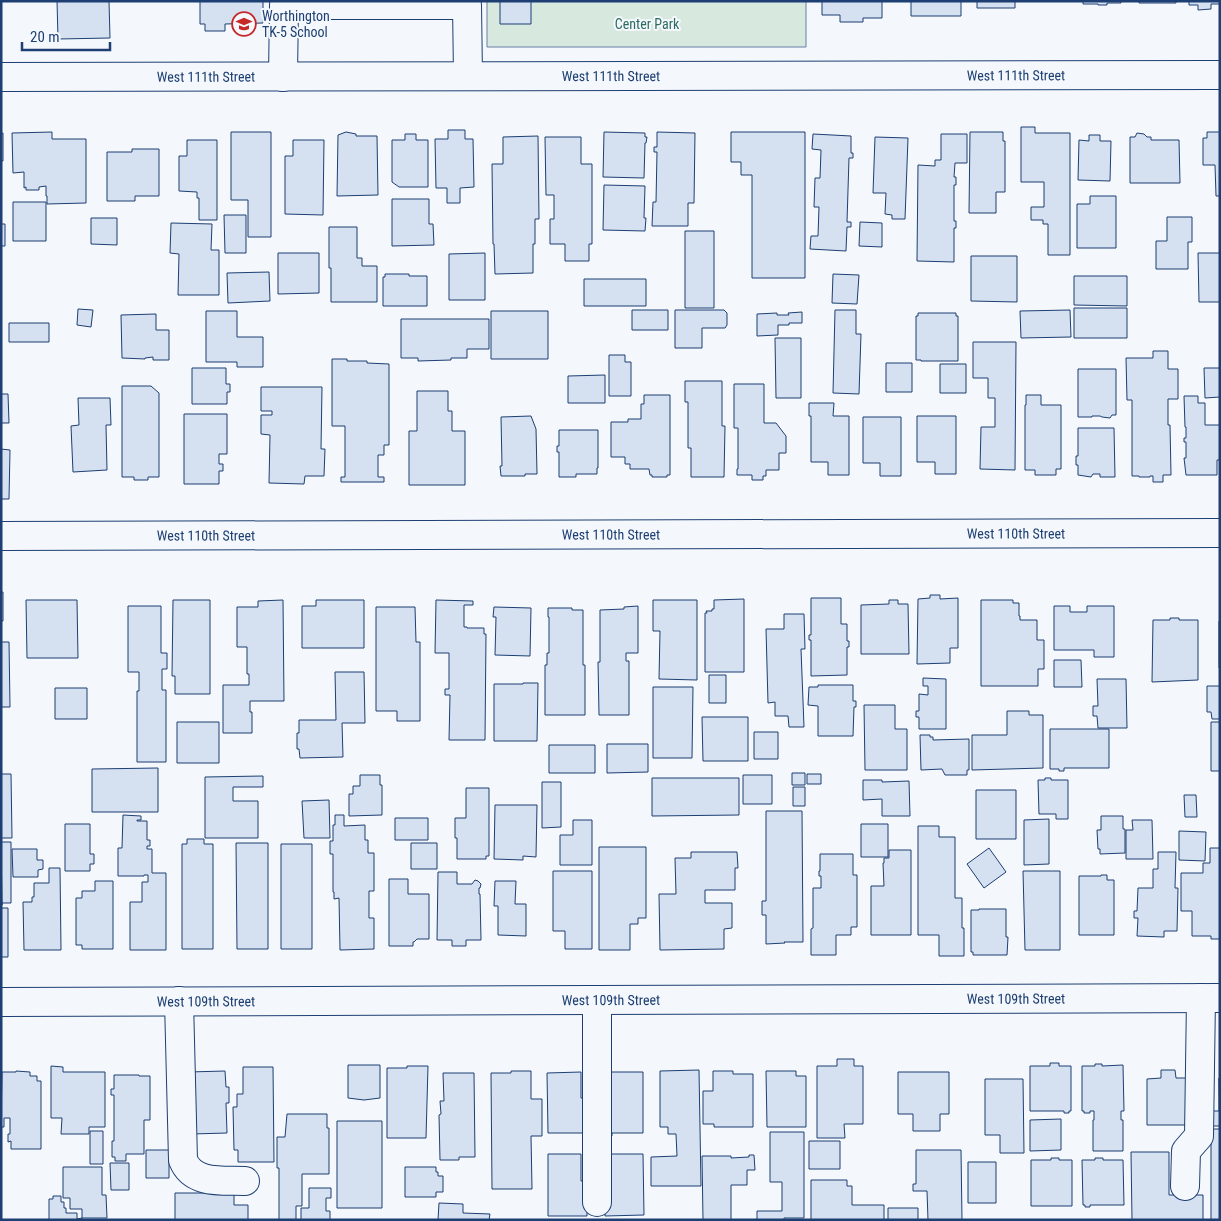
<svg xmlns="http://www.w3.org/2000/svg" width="1221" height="1221" viewBox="0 0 1221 1221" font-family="'Roboto Condensed',sans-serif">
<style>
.green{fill:#d7e8df;stroke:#687fa3}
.building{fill:#d5e0f0;stroke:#1d3f73}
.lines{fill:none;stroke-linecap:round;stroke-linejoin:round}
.minor-casing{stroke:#1d3f73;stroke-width:30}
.minor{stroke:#f4f7fb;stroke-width:28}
.labels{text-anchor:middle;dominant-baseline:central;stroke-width:4;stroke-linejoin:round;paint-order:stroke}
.poi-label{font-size:14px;fill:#1d3f73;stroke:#f4f7fb;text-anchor:start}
.park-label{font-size:14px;fill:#2c6c60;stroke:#f4f7fb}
.street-label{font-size:14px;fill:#1d3f73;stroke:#f4f7fb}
</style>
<rect width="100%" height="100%" fill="#f4f7fb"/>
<path class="green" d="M487,1H806V47H487Z"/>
<path class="building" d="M57,1H109L110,38L58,39Z
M200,1H263V23L225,24V31H205V24H200Z
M500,1H531V24H500Z
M822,1H882V18H863V22H840V15H822Z
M911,1H961V16H911Z
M977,1H1015V8H977Z
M1083,1H1121V3H1107V5H1098V4H1083Z
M1139,1H1176V3H1139Z
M1189,1H1220V4H1211V9L1198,10V5H1189Z
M1021,127H1035V133H1070V255H1048V224H1043V220H1031V207H1044V182H1021Z
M448,130H465V139H473L474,187L460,188V203H447V188H436L435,139H448Z
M52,132V139H86V203L47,204V196H46V186L39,187V190H26V187L24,188V172L13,173L12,133Z
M231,132H271V237H248V200H231Z
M346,132L356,134V136H377L378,195L337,196L338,135Z
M604,132L645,133V137H647L646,143H645L644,178L603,177Z
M657,132L695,133L694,203H688V226H652L653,202H656L657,152H654V147H657Z
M731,132H805V278H752V175H741V162H731Z
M970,132H1003V141H1005V192H996V213H969Z
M1207,132H1220V196H1216L1215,165H1203V138H1207Z
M1,133H3V161H1Z
M1137,133L1144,134L1147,137H1151V140H1179L1180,183H1130V137H1135Z
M405,134H416V140H428V187H399L392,182V140H405Z
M813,134L851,136V153H853V158H849L847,222H851V227H847L846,251L810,249L811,236H818L819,207H814L815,178H820L821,150L812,149Z
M941,134H967V163H955L954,177H956V185H954V221H956V228H954V262L917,261L918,165L935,166V160H941Z
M1089,135H1100V141H1111L1110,181L1078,180L1079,140L1089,141Z
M538,136L539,219H535V244H533V273L495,274L494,244H493L492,164H503V137Z
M545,137H581V164H592V244H589V261H565V244H550V219H554V195H546Z
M875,137L908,138L905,219H892V215L885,214L886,193H873Z
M187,140H217V220H199V198H197V192L179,191V156H187Z
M293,140H324L323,215L285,214V156H293Z
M132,149H159V196H135V201H107V152H132Z
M604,185L645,186L644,218H646L645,231L603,230Z
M1090,196H1116V248H1077V204H1090Z
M392,199H429V224H433L434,245L392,246Z
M13,202H46V241H13Z
M224,215H246V253H225Z
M1167,217H1192V242H1188V269H1156V241H1167Z
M91,218H117V245L91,244Z
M860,222L882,223V247L859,246Z
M171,223L212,224L211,250H219V295H178L179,254L170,253Z
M1,224H5V246H1Z
M329,227H357V258H362V266H377V302H331V268H329Z
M685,231H714V308H685Z
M278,253H319V293L278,294Z
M485,253V300H449V254Z
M1198,253H1220V302H1199Z
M971,256H1017V302L971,301Z
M269,272L270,301L228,303L227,273Z
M385,274H409V276H427V306H383V277H385Z
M833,274L859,275L857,304L832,303Z
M1074,276H1127V306L1074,305Z
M584,279H646V306H584Z
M1074,308H1127V338H1074Z
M78,309L93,310L91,327L77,325Z
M632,310H668V330H632Z
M675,310H724L727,313V325L725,328H702V348H675Z
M835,310H856V334H861L859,394L833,393Z
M1070,310L1071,337L1021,338L1020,311Z
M206,311H237V337H263V367H237V362H206Z
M491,311H548V359H491Z
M802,312V323H789V325H778V335L757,336V314L777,313V315H789L788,313Z
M918,313H956V316H958V361H921V360H916V316H918Z
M156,314V330H169V360H153V357L145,358V359L122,358L121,315Z
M401,319H489V349H467V358H451V360L418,361V358H401Z
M9,323H49V342H9Z
M775,338H801V398H776Z
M973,342H1016L1015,470L980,469L981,427H995V398H988V378H973Z
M1153,351H1168V369H1178V399H1168V425H1170L1171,475H1163V482H1153V476H1150V477H1139V476H1132V400H1127L1126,358H1153Z
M609,355H625V362H631V396H609Z
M332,359H347V361H367V363L389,364V445H384V455H378V477H384V482H341V477H345V426H332Z
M886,363H912V392H886Z
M940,364H966V393H940Z
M192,368H226V384H230V392H227V404H192Z
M1204,368H1220V397L1205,398Z
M1078,369H1116V415H1112L1110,418L1102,417L1100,416H1092V417H1078Z
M605,375V403H568V376Z
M685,381H722V426H725L724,477H691V448H688V402H685Z
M734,384H764V423H776L786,436V453H779V470H766V476H763V480H752V475H737V469H738V428H734Z
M122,386H151L159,393V477H148V480H134V477H122Z
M261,387H322L321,449H325L324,476H305L304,484L269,483L270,435L261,434V415H272V411H261Z
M417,391H448V411H452V431H465V485H409V431H417Z
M1,394H8L9,423H1Z
M644,395H670V475H667V477H652V475H650L649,469H630V464H625V457H611V422H628V419H641V404H644Z
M1026,395H1041V405H1061V469H1056V475H1035V470H1025V405H1026Z
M1184,396H1198V403H1205V425H1220V460H1217V475H1186L1184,458H1186V442H1184V438H1186V427H1185Z
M78,398H110L111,425H106L107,470L73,472L71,426L79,425Z
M809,403H834L833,416H849V475H828V462H811V416H809Z
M184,414H227V454H219V464H223V471H219V484H184Z
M531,416L536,429L537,474H525V476H501L500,466H502L501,417Z
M917,416H956V474H935V462H917Z
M863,417H901V476H880V463H863Z
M1078,428H1114L1115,477H1100V474H1093L1091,477L1078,475V465H1076V456H1078Z
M559,430H598V468H597V474H576V477H559V452H557V446H559Z
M1,449L10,450L9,499H1Z
M1,592H3V621H1Z
M930,595H940V599L958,598V648H950V663L917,664L918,599L930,598Z
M811,598H841V624H847V641H849V647H847V675L811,676V640H809V635H811Z
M744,599V672H705V613H707L706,611H712V609H714V600Z
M26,600H77L78,658H27Z
M173,600H210V694H175V676H172Z
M283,600L284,701H250V712H252V733H223V685H249V674H247V647H237V607H258V601Z
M316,600H364V648H302V606H316Z
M436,600L473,601V605H464V627H467V628H484V634H486L485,740H449L450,695H445V689H449V653H435Z
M653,600H697V680L659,679L660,631H653Z
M889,600H898V604H908L909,654H861V605L889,604Z
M981,600H1013V603H1019V616H1020V620H1037V640H1044V669H1038V686H981Z
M128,606H161V653H167V669H162V690H166V762H137V691H139V672H128Z
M638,606V653H626V661H629V715H599L598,662H600V610L624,609V607Z
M1054,606H1070V612H1087V606H1114V657H1094V650H1054Z
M376,607H415L416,642H420V721H397V711H376Z
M494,607L531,608L530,656L495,655L496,617H493Z
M548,608H572V610H583V665H585V715H545V665H547V653H549V617H548Z
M784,614H804L805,649H801L804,727H789L788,716H775V702L768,703L766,629H784Z
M1170,618H1179V620H1198V680L1152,682L1153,620H1170Z
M1219,621H1220V668H1219Z
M1,642H9L10,707H1Z
M1054,660H1081L1082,687H1054Z
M335,672H364L365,723H342L343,757L300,758L299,749H297V733H299V720H336Z
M709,675H726V703H709Z
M923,678L946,679V729H919V717H916V711H919V694L928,695V686H923Z
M1097,679H1126L1127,728H1098L1097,716H1093V706H1098Z
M523,683H538L537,741H494V684H523Z
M818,685H853V701H856V707H854L853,736H818V706L808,705L809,687H818Z
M1207,686H1220V719H1212L1211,712H1207Z
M653,687H693L692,758H653Z
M55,688H87V719H55Z
M864,705H895V729H907V770H865Z
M1007,711H1029V715H1043V768L972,770V735H1007Z
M702,717H748V761H703Z
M177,722H219V763H177Z
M1211,722H1220V771H1211Z
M1050,729H1109V768H1064V771H1059V769H1050Z
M754,732H778V759H754Z
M920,735H930V737H933V740L969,739V770H967V775H945L942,769L921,770Z
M607,744H648V772L607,773Z
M549,745H595V773H549Z
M158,768V812H92V769Z
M792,773H805V785H792Z
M1,774H11L12,838H1Z
M807,774H821V784H807Z
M360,775H380V785H382V815L349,816V794H353V786H360Z
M743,775H772V804H743Z
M263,776V787H233V801H258V838H205V777Z
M652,778H739V815L652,816Z
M1045,778H1051V780H1068V819H1056V814H1039L1038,780H1045Z
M863,780H882V782L909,781L910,816H882V799L863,800Z
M542,782H561V827L542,828Z
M793,787H805V806H793Z
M466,788H489V856H486V859H457V838H455V818H466Z
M976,790H1016V839H976Z
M1184,795H1196L1197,817H1185Z
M329,800L330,838H304L302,801Z
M495,805H537L536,857L523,856V860L494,859Z
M766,811H802L803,942H784L785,943L766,944V915H762V901H766Z
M123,815L141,816V820H137V821H147V840H150V846H147V849H152V873H166V950H130V902H142V882H148V875H144V876H118V848H122Z
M335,815H344V826L365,825V840H368V853H374V891H369V918H374V949L340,950L339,898L334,899V892H333V854H330V841H333V825H335Z
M1101,816H1123V829H1125V853L1100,854V849H1098L1097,830H1101Z
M395,818H428V840H395Z
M1049,819V864L1024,865V820Z
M573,820H592V865H560V835H573Z
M1132,820H1152L1153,859H1126V830H1133Z
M65,824H90V854H94V864H90V871H65Z
M861,824H888V857H861Z
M918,826H939V837H955V898H962V928H964V956H939V935H918Z
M1179,831L1206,832L1205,861L1179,860Z
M187,839H204V844H213V949H182V844H187Z
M1,842H11V903H2V905Z
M236,843H268V949H237Z
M411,843H437V869H411Z
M281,844H312V949H281Z
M599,847H646V918H638V924H630V950H599Z
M989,848L1006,872L984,888L967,864Z
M1210,848H1220V939H1211V936H1192V911H1181V873H1203V863H1210Z
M12,849H37V860H43V869L38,870V877H13Z
M889,850H911V935H871V886H884L883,863H884V858H889Z
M691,852H737L738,868H735V890H705V903H732V928L724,929V949L660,950L659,894H676L675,858H691Z
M1158,852H1176L1175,888H1178L1177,931H1164V937L1137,936L1138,918H1134V911H1137L1138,888H1153V869H1158Z
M820,854H853V875H857V927H851V935H836V955H811V929L813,928V888H821V876H819V871H820Z
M49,868H60L61,950H24L23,902H32V897H34V883H49Z
M553,871H592V949H565V931H553Z
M1023,871H1060V950H1025Z
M438,872H457V884H472L475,880L478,881L481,884L480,888H479V894H480L481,940H466V946H452V940H437Z
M1101,875H1107V880H1114V935H1079V876H1101Z
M389,879H408V894H429V939H417L414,942H413V946H389Z
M95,881H113V949H82V945H76V898H82V891H95Z
M495,881H516L515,904H526V936L498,935V906H494Z
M1,908H8V957H1Z
M979,909H1006V937H1008L1007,955H973V952H971V910H979Z
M837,1059H854V1066H863V1124H844L845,1138H817V1066H837Z
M1050,1063H1059V1066H1071V1111H1069V1113H1064V1111H1030V1066H1050Z
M1095,1064H1102V1066L1123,1065L1124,1111H1121V1120H1123V1151H1093V1120H1094V1111H1090V1113H1084V1111H1082V1066H1095Z
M348,1065H380V1098L364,1100L348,1098Z
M51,1066L63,1067V1072H105V1127H89V1134H61L62,1118H51Z
M407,1066H428L426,1138H387V1068H407Z
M243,1067H273L274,1162H238V1150H234L233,1107H237V1094H243Z
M699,1070L701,1186H651V1157L677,1156L676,1134H668V1127H660V1071Z
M1161,1070H1175L1176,1078H1186V1125H1147V1079L1161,1078Z
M16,1071L30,1072V1076H37V1081H41V1149H11V1141L8,1142V1134H10V1118H4V1127H1L2,1072H16Z
M225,1071L226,1087H229V1103H226L227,1133L192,1134L188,1072Z
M511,1071H531V1099H542V1136H531L532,1189H492L491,1073H511Z
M713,1071H733V1074H753V1127H714V1124H703V1091H713Z
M766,1071H796V1076H806V1127H767Z
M581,1072V1098H587V1133H548L547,1073Z
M611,1072H643V1133H612V1136H606L605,1100H611Z
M898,1072H949V1114H940V1131H913V1114H898Z
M443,1073H474L475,1157H459V1160H440L439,1115L441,1114L440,1101H444Z
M114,1075H139V1076H150V1120H144V1154H126V1161H115V1157H112V1141H114V1095H111V1089H114Z
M1219,1078L1220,1126H1209V1111H1219Z
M985,1079H1023L1024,1153H1000V1135H985Z
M287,1114H327V1128H329V1174H302V1206H296V1220H279V1168H277V1137H285Z
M1061,1119V1150L1030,1151V1120Z
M337,1121H382V1208H337Z
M1211,1129H1220V1220H1211Z
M90,1131H103V1164H90Z
M770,1132H804V1218H784V1220H757V1211H782V1182H770Z
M809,1141H840V1169H809Z
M146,1150H169V1178H146Z
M916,1150H961L962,1220H928L927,1191H913V1184H916Z
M1131,1152H1169V1195H1203V1220H1132Z
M548,1154H581V1181H587V1216H548Z
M611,1154H643L644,1215L605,1216V1181L611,1180Z
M749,1155H754L755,1170H747V1185H731V1220H703L702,1156H731V1158L749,1157Z
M1051,1158H1059V1160H1072V1206H1031V1160H1051Z
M1095,1158H1103V1160H1123L1124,1205H1090V1207H1085V1205H1083L1082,1160H1095Z
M968,1162H996V1203H968Z
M110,1163H129V1190H111Z
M63,1167H102V1195H106L107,1218H82V1209H70V1198H63Z
M405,1167H436V1172H438V1176H443V1192H436V1197H405Z
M811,1180H847V1186H852V1205H884V1220H811Z
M309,1188H331V1198H326V1211H330V1220H301V1208H309Z
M175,1193H234V1205H248V1220H175Z
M53,1196H61V1202H64V1208H66V1213H77V1219L82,1218V1220H49V1199H53Z
M439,1203L463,1204V1213L490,1214L489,1220H438Z
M888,1208H918V1220H888Z"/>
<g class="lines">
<g class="minor-casing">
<g id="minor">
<path id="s1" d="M1,77L1220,75"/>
<path d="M283,77L284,5H467L468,76"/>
<path id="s2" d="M1,536L1220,533"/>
<path d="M597,1000V1202"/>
<path d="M179,1001L183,1160C193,1185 223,1180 245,1181"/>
<path id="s3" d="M1,1002L1220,998"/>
<path d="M1185,1186L1186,1151L1199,1136L1201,998"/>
</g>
</g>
<use href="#minor" class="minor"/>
</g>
<defs>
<g id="school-ring" transform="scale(1.25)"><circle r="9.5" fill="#f4f7fb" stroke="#c62828" stroke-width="1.5"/><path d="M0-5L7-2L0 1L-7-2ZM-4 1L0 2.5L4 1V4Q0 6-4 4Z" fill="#c62828"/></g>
</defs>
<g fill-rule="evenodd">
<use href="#school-ring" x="244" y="24"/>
</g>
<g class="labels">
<g class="poi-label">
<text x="262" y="16">Worthington<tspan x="262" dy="16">TK-5 School</tspan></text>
</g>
<g class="park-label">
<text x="647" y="24">Center Park</text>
</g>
<g class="street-label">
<text stroke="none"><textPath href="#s1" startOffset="1015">West 111th Street</textPath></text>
<text stroke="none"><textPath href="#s1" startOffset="610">West 111th Street</textPath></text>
<text stroke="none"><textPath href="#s1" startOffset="205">West 111th Street</textPath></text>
<text stroke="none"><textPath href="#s2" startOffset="1015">West 110th Street</textPath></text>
<text stroke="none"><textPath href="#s2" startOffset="610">West 110th Street</textPath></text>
<text stroke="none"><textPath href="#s2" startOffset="205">West 110th Street</textPath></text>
<text stroke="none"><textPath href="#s3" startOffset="1015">West 109th Street</textPath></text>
<text stroke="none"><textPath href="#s3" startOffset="610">West 109th Street</textPath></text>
<text stroke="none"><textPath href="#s3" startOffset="205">West 109th Street</textPath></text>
</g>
</g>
<rect width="1221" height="1221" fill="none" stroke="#1d3f73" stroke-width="5"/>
<path d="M22 42v8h88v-8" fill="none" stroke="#1d3f73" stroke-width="2.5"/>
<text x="30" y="42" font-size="15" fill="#1d3f73" stroke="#f4f7fb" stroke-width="4" paint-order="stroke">20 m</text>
</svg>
